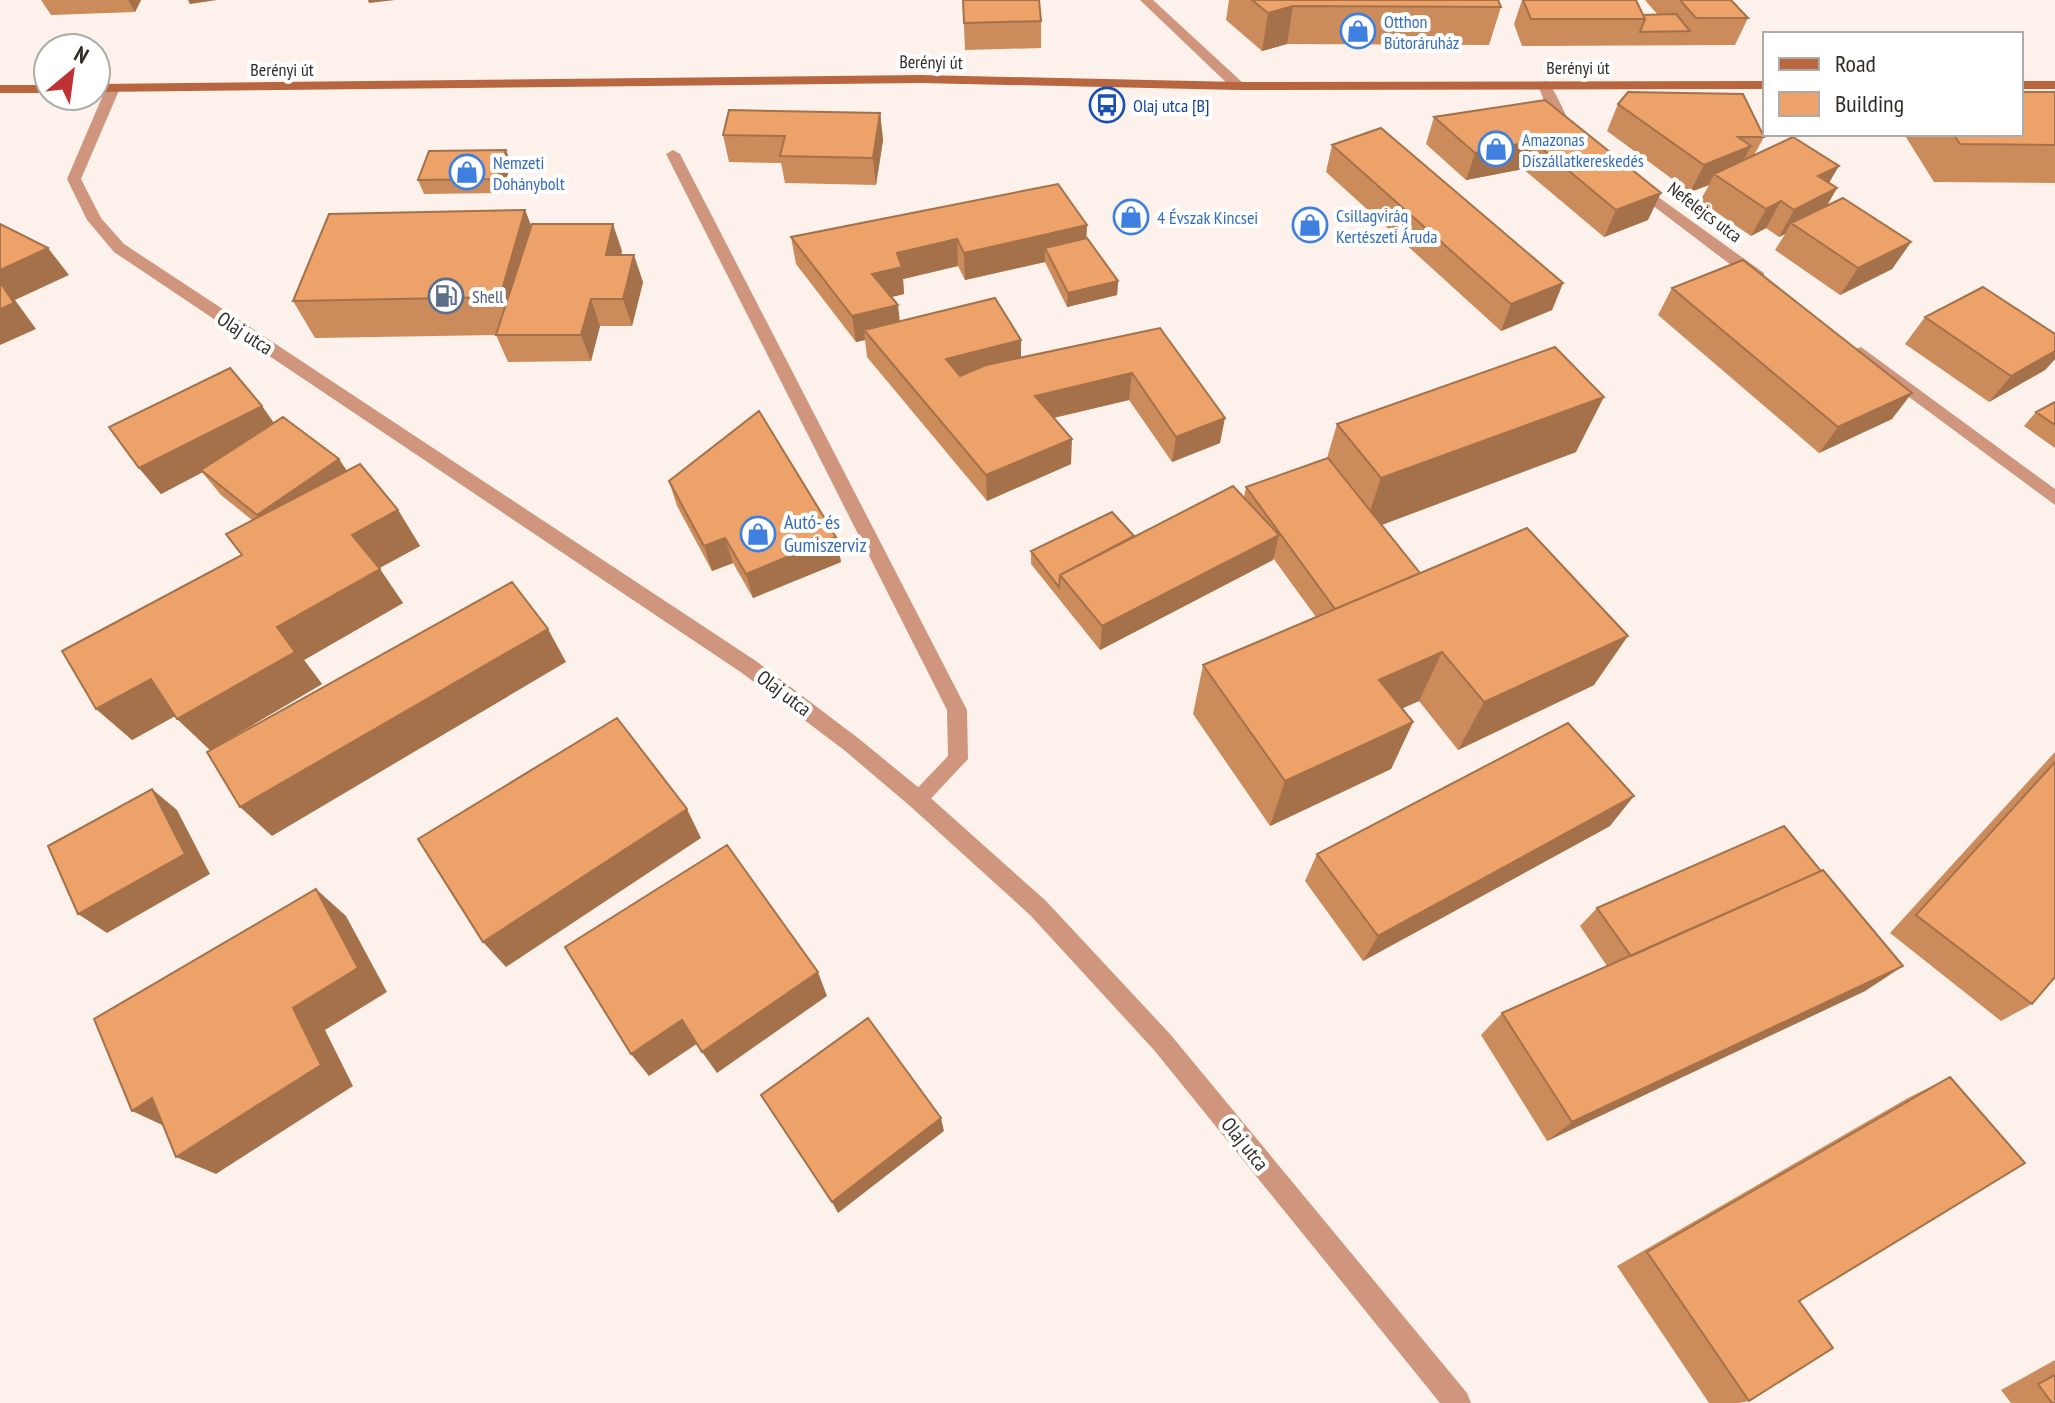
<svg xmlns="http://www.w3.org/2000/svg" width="2055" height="1403" viewBox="0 0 2055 1403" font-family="'PT Sans Narrow',sans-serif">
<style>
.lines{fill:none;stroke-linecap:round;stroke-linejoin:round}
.lane{fill:#cf967d;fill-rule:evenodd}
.street{fill:#cf967d;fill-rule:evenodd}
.secondary{fill:#b8663f;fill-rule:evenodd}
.wall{fill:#cb8b5a}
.shaded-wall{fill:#a5714a}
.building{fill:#eca269;stroke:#a5714a;stroke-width:2}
.labels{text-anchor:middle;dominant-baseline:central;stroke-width:8;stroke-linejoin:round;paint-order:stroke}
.far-shop-label{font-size:18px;fill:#366cbe;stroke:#fff;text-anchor:start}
.far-street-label{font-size:18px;fill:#322c27;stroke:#fff}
.far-transit-label{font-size:18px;fill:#164399;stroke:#fff;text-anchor:start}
.far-service-label{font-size:18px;fill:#4e5e75;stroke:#fff;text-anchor:start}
.street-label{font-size:20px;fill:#322c27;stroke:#fff}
.shop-label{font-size:20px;fill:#366cbe;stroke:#fff;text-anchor:start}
</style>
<rect width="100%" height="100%" fill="#fdf2eb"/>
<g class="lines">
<path class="lane" d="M673,150L680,154L967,710L968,759L924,806L917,808L910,806L907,799L948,756L947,710L666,154Z"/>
<path class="street" d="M1140,0H1153L1243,83V89H1233Z
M1545,81C1555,86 1564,115 1573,127L1571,130H1561L1549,114L1538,85Z
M113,84L120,88L81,179L101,218L124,244L756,661L858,738L924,792L1046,901L1170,1034L1467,1393L1471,1403H1440L1154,1050L1030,915L910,806L844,750L742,673L114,252L87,220L67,179L106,88Z
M1636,181L1764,273V281H1752L1631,189L1629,186Z
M1861,347L2055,489V505L1855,357L1853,353L1855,349Z"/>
<path class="secondary" d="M921,75L1238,82L1765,81V89L1238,90L921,83L96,92V84Z
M2021,81H2055V89H2021Z
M0,85H48V93H0Z"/>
</g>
<path class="wall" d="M41,0H141L135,12L51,15Z
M963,0L1041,21V48L965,50Z
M1229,0H1498L1501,7L1489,45L1287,44L1262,51L1226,20Z
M1522,0H1636L1643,15H1658L1645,0H1731L1748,18L1735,45L1522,46L1514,24Z
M2055,92V183L1934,182L1904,134H2021Z
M1545,100L1648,220L1604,237L1523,169L1466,180L1426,144L1434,117Z
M1618,104L1764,137L1754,155L1829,183L1837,188L1827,206L1911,242L1892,269L1840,295L1775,250L1785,234L1779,237L1766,228L1751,236L1700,201L1709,185L1690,192L1607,131Z
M880,113L883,140L876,185L785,183L781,163L729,162L723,135Z
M1332,145L1563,283L1552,310L1501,331L1326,172Z
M506,150L511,164L502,193L424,194L418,180Z
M525,210L531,226L622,251L621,255L643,282L632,326H600L591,361L508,362L496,335L315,338L293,301Z
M791,237L1087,238L1118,281L1117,295L1067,307L1045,262L965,280L958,266L903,279L904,294L891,297L899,321L1021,357L1160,328L1220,443L1172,462L1129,400L1054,418L1071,464L987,501L867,357L865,340L856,342L796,264Z
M1672,288L1892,419L1819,453L1658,315Z
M1925,317L2055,334V359L2045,370L1989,402L1905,344Z
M2055,402V448L2024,426L2036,412Z
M262,406L274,423L347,471L398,510L420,546L379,568L403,603L304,660L322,684L210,750L175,716L132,740L242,555L252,520L221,495L202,472L161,494L139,468Z
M1337,424L1576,452L1381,525L1420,573L1594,685L1458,750L1419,701L1401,708L1413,722L1391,769L1270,826L1193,714L1203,665L1316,617L1273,558V560L1100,650L1031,564V551L1134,536L1244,497L1246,487L1327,458Z
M669,481L836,537L841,562L753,598L733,563L712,571L677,506Z
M2055,752V977L2032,1004L2001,1021L1890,933Z
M1610,826L1363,961L1305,881L1317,854Z
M1597,908L1903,966L1865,991L1547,1141L1481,1035L1502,1013L1607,966L1580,926Z
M1950,1077L1799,1301L1749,1401L1739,1403H1709L1617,1266L1908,1098Z
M2055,1360V1403H2011L2001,1390Z"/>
<path class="shaded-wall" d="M128,0H141L135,12Z
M188,0H217L190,4Z
M368,0H395L369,3Z
M1293,6L1287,44L1262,51L1268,13Z
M880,113L883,140L876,185L873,158Z
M1533,141L1523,169L1466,180L1475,153Z
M1751,146L1737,173L1714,174L1709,185L1690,192L1704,165Z
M506,150L511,164L502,193L497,179Z
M1839,166L1823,193L1818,176Z
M1837,188L1821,215L1791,223L1785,234L1779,237L1794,210Z
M1661,193L1648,220L1604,237L1616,210Z
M1781,201L1766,228L1751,236L1766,209Z
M525,210L540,248L516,334L500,297Z
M613,224L622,251L614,282L606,255Z
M1087,225L1086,252L1045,248V262L965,280L964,253Z
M957,239L958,266L903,279L904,294L875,301L872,274L897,253Z
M1911,242L1892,269L1840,295L1858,268Z
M48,248L69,275L15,300L36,329L0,345V270Z
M634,255L643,282L632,326L623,299Z
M1118,281L1117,295L1067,307L1068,293Z
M1563,283L1552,310L1501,331L1511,304Z
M591,299L600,326L591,361L581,335Z
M898,305L901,332L864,330L865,340L856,342L852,316Z
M1021,340V366L948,386L946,359Z
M2055,351V359L2045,370L1989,402L2011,376Z
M1132,373L1129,400L1035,422V396Z
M1912,393L1892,419L1819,453L1838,427Z
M1604,397L1576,452L1363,532L1381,478Z
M262,406L280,432L161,494L139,468Z
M1225,418L1220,443L1172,462L1176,437Z
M1072,439L1071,464L987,501L986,475Z
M339,459L356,484L276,540L257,515Z
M398,510L420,546L376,570L352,535Z
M1279,535L1273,560L1100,650L1102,626Z
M836,537L841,562L753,598L746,574Z
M725,538L733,563L712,571L704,546Z
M380,569L403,603L304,660L322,684L210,750L177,719L277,627Z
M548,629L566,662L272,836L240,807Z
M1628,636L1594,685L1458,750L1484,702Z
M1442,652L1419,701L1359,728L1379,680Z
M151,679L184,711L132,740L96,709Z
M1413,722L1391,769L1270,826L1285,781Z
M152,789L177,810L210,874L107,933L78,914Z
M1634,796L1610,826L1363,961L1378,936Z
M687,809L701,838L506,967L483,942Z
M316,889L346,916L387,992L325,1030L353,1086L216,1174L176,1157L293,1008Z
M1903,966L1865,991L1547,1141L1572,1122Z
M818,972L827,996L717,1073L702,1052Z
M682,1020L698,1043L649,1076L631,1054Z
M152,1098L173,1130L132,1111Z
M941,1118L944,1131L838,1213L832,1202Z"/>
<path class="building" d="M963,0H1039L1041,21L964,23Z
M1252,0H1498L1501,7L1293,6L1268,13Z
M1523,0H1636L1645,19H1531Z
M1680,0H1731L1748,18H1696Z
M1676,14L1690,31L1640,32L1645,19L1643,15Z
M1628,92L1743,94L1764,137H1738L1751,146L1704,165L1618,104Z
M2021,92H2055V145L1960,144L1953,134H2021Z
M1545,100L1661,193L1616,210L1533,141L1475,153L1434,117Z
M729,110L880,113L873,158L780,156L785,136L723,135Z
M1381,128L1563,283L1511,304L1332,145Z
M1793,137L1839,166L1818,176L1837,188L1794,210L1781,201L1766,209L1714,174Z
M506,150L497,179L418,180L429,151Z
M1058,184L1087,225L964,253L957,239L897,253L902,267L872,274L898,305L852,316L791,237Z
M1843,198L1911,242L1858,268L1791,223Z
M525,210L500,297L293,301L329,214Z
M0,224L48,248L0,270Z
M532,224H613L606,255H634L623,299H591L581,335H496Z
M1087,238L1118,281L1068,293L1045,248Z
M1743,260L1912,393L1838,427L1672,288Z
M0,282L14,303L0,309Z
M1983,287L2055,334V351L2011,376L1925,317Z
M995,298L1021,340L946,359L960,376L986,365L1160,328L1225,418L1176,437L1132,373L1035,396L1072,439L986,475L864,330Z
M1555,347L1604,397L1381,478L1337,424Z
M230,368L262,406L139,468L109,427Z
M2055,402V425L2036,412Z
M759,411L836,537L746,574L725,538L704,546L669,481Z
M283,417L339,459L257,515L201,470Z
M1328,458L1420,573L1335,609L1246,487Z
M360,464L398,510L352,535L380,569L277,627L295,652L177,719L151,679L96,709L62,651L242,555L226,534Z
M1233,486L1279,535L1102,626L1060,575Z
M1112,512L1134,536L1060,575L1059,587L1031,551Z
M1527,528L1628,636L1484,702L1442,652L1379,680L1413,722L1285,781L1203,665Z
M512,582L548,629L240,807L207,752Z
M617,718L687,809L483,942L418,839Z
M1568,723L1634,796L1378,936L1317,854Z
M2055,762V977L2032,1004L1916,915Z
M152,789L185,854L78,914L48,846Z
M1784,826L1821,871L1631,956L1597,908Z
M727,845L818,972L702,1052L682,1020L631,1054L565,947Z
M1823,870L1903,966L1572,1122L1502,1013Z
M316,889L358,968L293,1008L321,1065L176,1157L152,1098L132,1111L94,1019Z
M868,1018L941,1118L832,1202L761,1095Z
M1950,1077L2025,1163L1799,1301L1833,1348L1749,1401L1647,1252Z
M2055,1375V1403H2052L2038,1384Z"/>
<defs>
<g id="shop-ring" transform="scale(1.8)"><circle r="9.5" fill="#fff" stroke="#3f7fe0" stroke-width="1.5"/><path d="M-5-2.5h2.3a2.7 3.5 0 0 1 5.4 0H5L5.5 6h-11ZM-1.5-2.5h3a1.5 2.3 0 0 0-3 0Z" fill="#3f7fe0"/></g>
<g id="bus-ring" transform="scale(1.8)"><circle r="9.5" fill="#fff" stroke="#1a4fb4" stroke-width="1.5"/><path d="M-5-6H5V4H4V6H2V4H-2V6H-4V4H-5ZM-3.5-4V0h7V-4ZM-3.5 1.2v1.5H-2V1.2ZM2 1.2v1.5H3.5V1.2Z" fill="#1a4fb4"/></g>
<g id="fuel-ring" transform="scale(1.8)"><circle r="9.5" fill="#fff" stroke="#5c6f8a" stroke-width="1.5"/><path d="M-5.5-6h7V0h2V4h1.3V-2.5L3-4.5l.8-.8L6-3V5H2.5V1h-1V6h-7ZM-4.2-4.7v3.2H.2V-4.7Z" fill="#5c6f8a"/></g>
</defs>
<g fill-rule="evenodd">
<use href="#shop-ring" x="1358" y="31"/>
<use href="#bus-ring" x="1107" y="105"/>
<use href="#shop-ring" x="1496" y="149"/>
<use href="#shop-ring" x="467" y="172"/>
<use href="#shop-ring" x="1131" y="217"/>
<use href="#shop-ring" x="1310" y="225"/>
<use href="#fuel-ring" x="446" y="296"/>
<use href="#shop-ring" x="758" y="534"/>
</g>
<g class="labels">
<g class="far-shop-label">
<text x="1384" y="21">Otthon<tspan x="1384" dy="21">Bútoráruház</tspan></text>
<text x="1522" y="139">Amazonas<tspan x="1522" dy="21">Díszállatkereskedés</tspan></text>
<text x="493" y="162">Nemzeti<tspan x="493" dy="21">Dohánybolt</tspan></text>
<text x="1336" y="215">Csillagvirág<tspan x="1336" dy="21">Kertészeti Áruda</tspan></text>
<text x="1157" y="217">4 Évszak Kincsei</text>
</g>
<g class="far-street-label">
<text transform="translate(931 62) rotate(1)">Berényi út</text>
<text x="1578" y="67">Berényi út</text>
<text x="282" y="69">Berényi út</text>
<text transform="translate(1705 212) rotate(37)">Nefelejcs utca</text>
</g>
<g class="far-transit-label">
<text x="1133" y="105">Olaj utca [B]</text>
</g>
<g class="far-service-label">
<text x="472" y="296">Shell</text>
</g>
<g class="street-label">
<text transform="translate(245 333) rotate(33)">Olaj utca</text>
<text transform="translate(784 693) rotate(37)">Olaj utca</text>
<text transform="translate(1245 1144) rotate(51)">Olaj utca</text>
</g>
<g class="shop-label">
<text x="784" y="522">Autó- és<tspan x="784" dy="23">Gumiszerviz</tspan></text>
</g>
</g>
<rect x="1763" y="32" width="260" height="104" fill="#ffffff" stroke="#adaba9" stroke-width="2"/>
<rect x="1779" y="58" width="40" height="12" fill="#b8663f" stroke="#adaba9" stroke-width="2"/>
<text x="1835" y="72" font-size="24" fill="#322c27">Road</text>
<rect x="1779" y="92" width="40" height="24" fill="#eca269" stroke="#adaba9" stroke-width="2"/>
<text x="1835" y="112" font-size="24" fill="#322c27">Building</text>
<g transform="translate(72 72) rotate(29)"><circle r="38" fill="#ffffff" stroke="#adaba9" stroke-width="2"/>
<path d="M0-6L14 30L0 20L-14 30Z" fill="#c03134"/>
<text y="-12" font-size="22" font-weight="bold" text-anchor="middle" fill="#322c27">N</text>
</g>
</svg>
